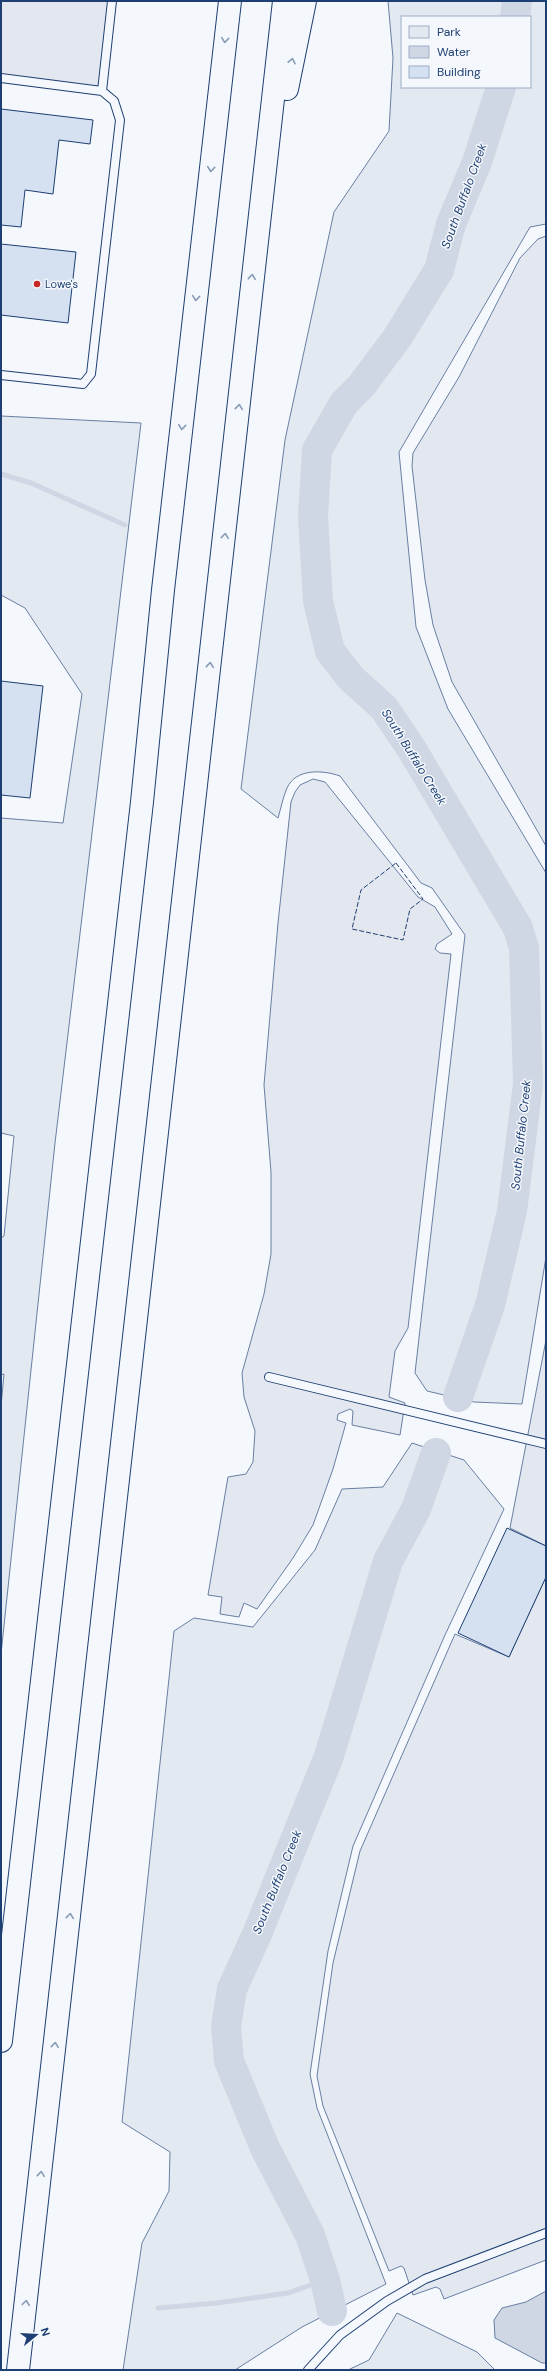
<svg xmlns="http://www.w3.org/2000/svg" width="547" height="2371" viewBox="0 0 547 2371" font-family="'DM Sans',sans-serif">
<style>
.green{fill:#e3e9f0;stroke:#687fa3;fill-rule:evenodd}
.parking{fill:#e3e8f0;stroke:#687fa3}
.water{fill:#cfd7e4;stroke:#687fa3}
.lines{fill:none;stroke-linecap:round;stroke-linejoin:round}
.stream{stroke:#cfd7e4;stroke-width:5}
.river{stroke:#cfd7e4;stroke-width:30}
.building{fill:#d5e0f0;stroke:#1d3f73}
.lane-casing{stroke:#1d3f73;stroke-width:10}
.highway-casing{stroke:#1d3f73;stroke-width:24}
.lane{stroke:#f4f7fb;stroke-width:8}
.highway{stroke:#f4f7fb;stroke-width:22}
.fence{stroke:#1d3f73;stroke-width:1;stroke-dasharray:5 2;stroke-linecap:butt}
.oneway{stroke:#889bb7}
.poi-dot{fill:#c62828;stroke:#f4f7fb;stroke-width:1.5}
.labels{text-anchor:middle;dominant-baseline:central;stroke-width:3;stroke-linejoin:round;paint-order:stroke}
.poi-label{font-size:11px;fill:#1d3f73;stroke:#f4f7fb;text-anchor:start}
.water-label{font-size:12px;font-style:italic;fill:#1d3f73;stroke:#f4f7fb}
</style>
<rect width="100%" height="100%" fill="#f4f7fb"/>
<path class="green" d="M388,1H546V224L530,227L399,452L416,627L448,709L546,873V1257L522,1404L474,1402L427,1391L415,1373L465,935L432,888L421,883L340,776C323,770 296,768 287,788C283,797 281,808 278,818L241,789L285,440L334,212L389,131L393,58ZM402,17H530V87H402Z
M1,416L141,423L55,1143L1,1654V1406L4,1374L1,1375V1238L4,1236L14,1136L1,1133V818L63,823L82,694L25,608L1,595Z
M412,1443L464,1460L504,1509L445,1635L353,1846L328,1951L310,2074L317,2108L386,2284L302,2327L235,2370H123L142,2243L169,2191L170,2152L122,2122L174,1631L194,1618L253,1627L315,1550L342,1489L383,1487Z
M397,2313L477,2352L495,2370H348L369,2360Z"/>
<path class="parking" d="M1,1H112L102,91L1,78Z
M546,236V846L452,682L433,625L425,580L412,466L413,453L459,377L520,258L538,239Z
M313,779L325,782L418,897L435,907L452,934L437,944L435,949L440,953L451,954L408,1328L395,1351L389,1397L405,1403L400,1435L352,1425L353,1411L350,1409L338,1414L337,1420L346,1423L333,1469L313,1525L293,1558L257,1609L244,1603L239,1617L220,1614L222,1597L208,1595L228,1477L246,1474L253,1462L255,1431L244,1397L242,1373L264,1294L271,1254V1172L264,1085L278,923L291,802L295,792L300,785Z
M546,1340V1546L510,1528Z
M546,1577V2260L444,2299L440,2289L436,2287L413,2295L404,2268L401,2266L389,2271L323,2106L317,2076L333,1963L360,1851L455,1634L509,1657Z"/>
<path class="water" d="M546,2291V2363H542L495,2338L494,2320L502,2308L526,2302Z"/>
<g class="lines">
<path class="stream" d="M1,474L31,483L125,525
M158,2308L217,2303L288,2293L325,2280"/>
<path class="river" d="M515,17L517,1
M458,1397L490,1305L512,1211L528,1084L524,948L518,928L411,748L384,708L351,678L330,651L318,601L313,516L317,450L344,403L361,386L397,338L439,270L451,224L477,162L501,87
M332,2311L325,2280L310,2235L265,2148L229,2061L226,2026L232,1989L257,1934L329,1756L388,1561L416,1509L436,1453"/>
</g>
<path class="building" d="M1,109L93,120L90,144L59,140L53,194L25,190L21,227L1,225Z
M1,244L76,252L68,323L1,315Z
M1,681L43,686L30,798L1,795Z
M507,1528L546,1546V1577L509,1657L458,1633Z"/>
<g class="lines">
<g class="lane-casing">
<path id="lane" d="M1,78L102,91L114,101L120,120L91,374L83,384L1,375
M102,91L112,1
M269,1377L546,1444
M308,2370L340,2335L387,2301L425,2279L546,2233"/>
</g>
<g class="highway-casing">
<path id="highway" d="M287,89L305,1
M1,2041L142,802L163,590L230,1
M18,2370L284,1"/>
</g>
<use href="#lane" class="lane"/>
<use href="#highway" class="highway"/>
<path class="fence" d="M396,863L423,899L410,909L403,940L352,929L361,890Z"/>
</g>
<defs><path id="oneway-chevron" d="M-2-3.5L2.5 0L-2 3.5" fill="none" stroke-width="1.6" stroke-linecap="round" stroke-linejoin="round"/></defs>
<g class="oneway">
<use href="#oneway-chevron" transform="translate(225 40) rotate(96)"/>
<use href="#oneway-chevron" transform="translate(292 61) rotate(-78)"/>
<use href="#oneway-chevron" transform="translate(211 169) rotate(96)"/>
<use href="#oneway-chevron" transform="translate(252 277) rotate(-84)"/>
<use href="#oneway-chevron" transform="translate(196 298) rotate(96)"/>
<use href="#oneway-chevron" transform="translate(239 407) rotate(-84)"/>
<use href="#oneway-chevron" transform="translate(182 427) rotate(96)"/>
<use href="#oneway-chevron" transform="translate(225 536) rotate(-84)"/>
<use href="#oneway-chevron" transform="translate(210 665) rotate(-84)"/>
<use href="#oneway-chevron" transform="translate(70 1916) rotate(-84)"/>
<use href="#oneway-chevron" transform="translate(55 2045) rotate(-84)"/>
<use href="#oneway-chevron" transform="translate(41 2174) rotate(-84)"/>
<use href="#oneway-chevron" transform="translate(26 2303) rotate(-83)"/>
</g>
<circle class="poi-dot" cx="37" cy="284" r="4"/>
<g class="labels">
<g class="poi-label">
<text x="45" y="284">Lowe's</text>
</g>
<g class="water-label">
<text transform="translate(464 196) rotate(-70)">South Buffalo Creek</text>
<text transform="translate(414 757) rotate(58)">South Buffalo Creek</text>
<text transform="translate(521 1135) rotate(-84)">South Buffalo Creek</text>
<text transform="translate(277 1882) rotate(-68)">South Buffalo Creek</text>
</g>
</g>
<rect width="547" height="2371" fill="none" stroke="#1d3f73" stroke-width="4"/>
<rect x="401" y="16" width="130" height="72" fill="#f4f7fb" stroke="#9eadc5"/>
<rect x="409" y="26" width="20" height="12" fill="#e3e9f0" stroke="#9eadc5"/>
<text x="437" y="36" font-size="12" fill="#1d3f73">Park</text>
<rect x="409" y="46" width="20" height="12" fill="#cfd7e4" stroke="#9eadc5"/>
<text x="437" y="56" font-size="12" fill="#1d3f73">Water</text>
<rect x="409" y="66" width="20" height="12" fill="#d5e0f0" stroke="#9eadc5"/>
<text x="437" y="76" font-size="12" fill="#1d3f73">Building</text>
<g transform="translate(36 2335) rotate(72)" stroke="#f4f7fb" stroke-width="3" paint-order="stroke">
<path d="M0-3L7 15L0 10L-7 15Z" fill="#1d3f73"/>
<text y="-6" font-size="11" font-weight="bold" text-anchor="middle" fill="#1d3f73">N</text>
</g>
</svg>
